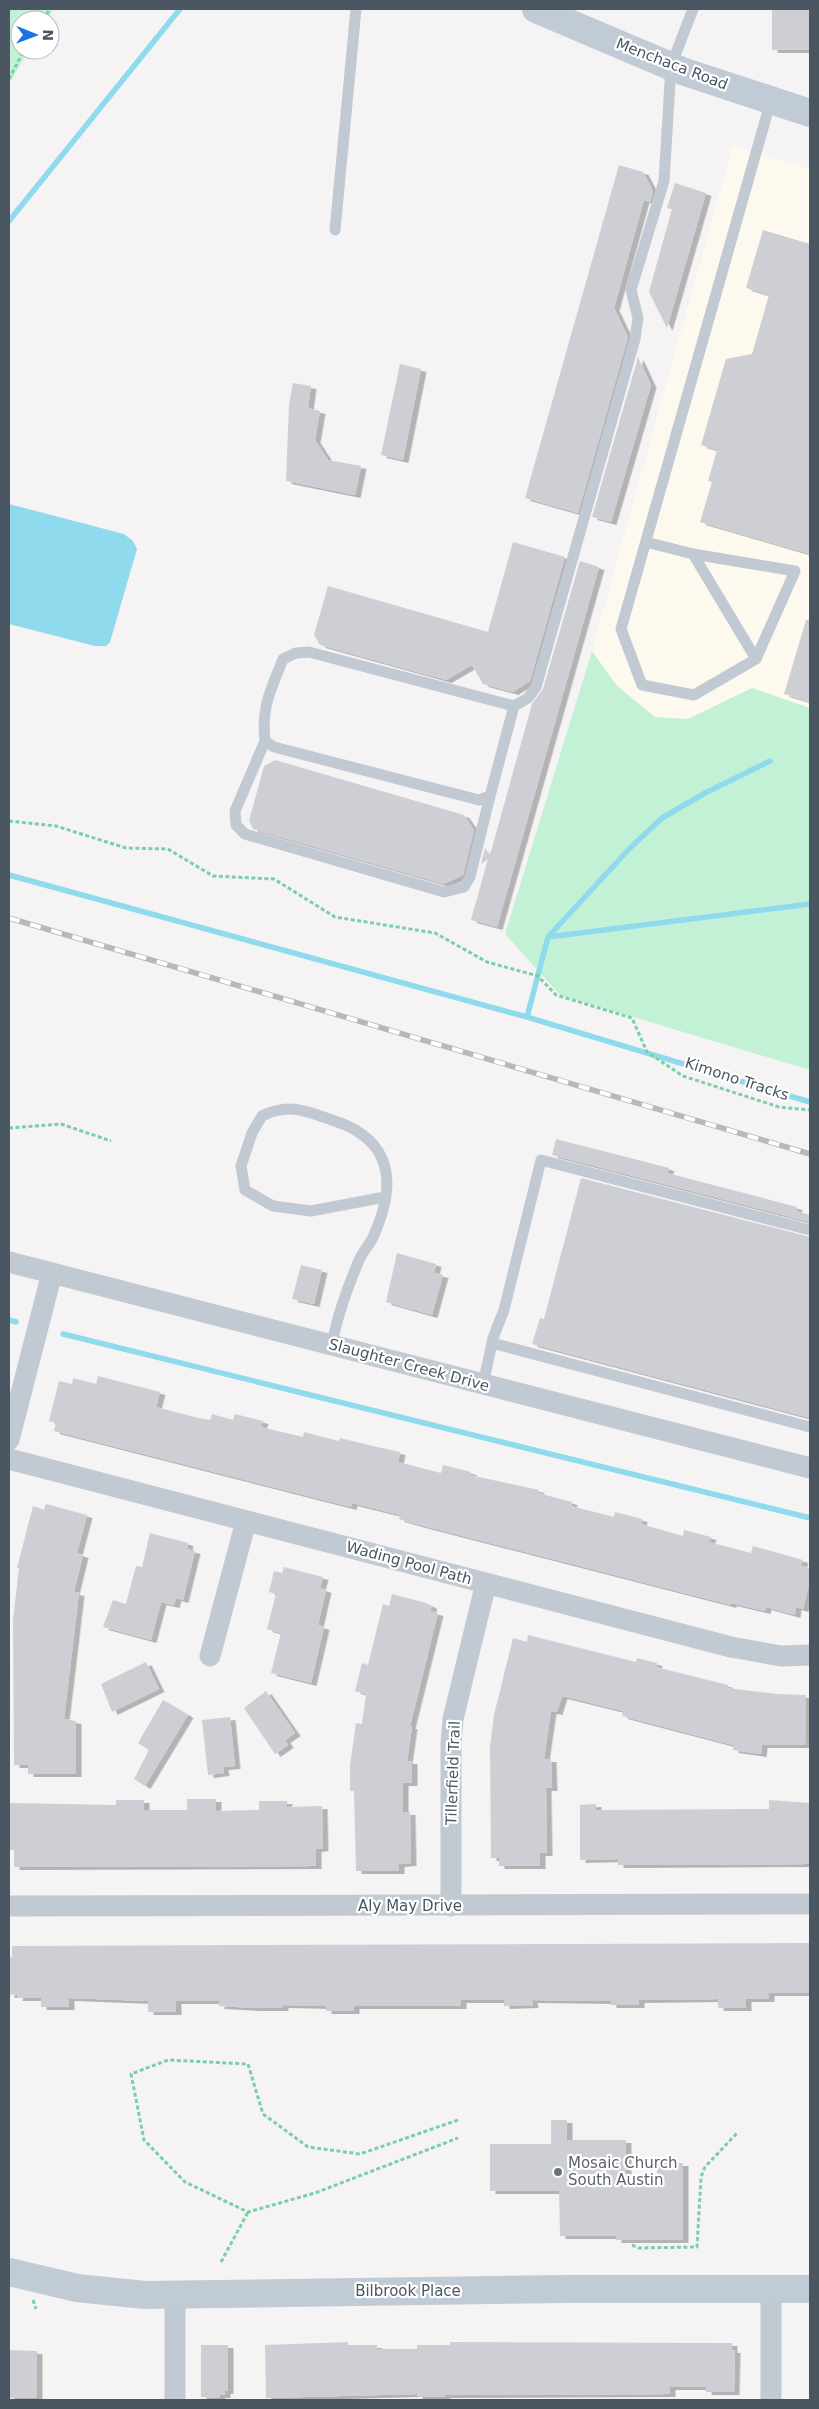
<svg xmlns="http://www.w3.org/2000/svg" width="819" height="2409" viewBox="0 0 819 2409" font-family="'DejaVu Sans',sans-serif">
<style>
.commercial{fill:#fdf9ef}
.green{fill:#c3f1d5}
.water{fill:#90daee}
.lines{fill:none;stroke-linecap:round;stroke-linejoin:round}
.stream{stroke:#90daee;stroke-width:5.5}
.building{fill:#cdcfd5;filter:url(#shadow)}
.path{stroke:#7ad0a6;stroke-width:3;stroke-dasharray:4 2.5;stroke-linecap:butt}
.lane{stroke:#c1cad2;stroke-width:11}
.street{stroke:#c1cad2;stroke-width:21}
.secondary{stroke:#c1cbd6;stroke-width:28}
.rail-casing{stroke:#b5b8bd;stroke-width:5.5}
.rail{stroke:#fff;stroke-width:4;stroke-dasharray:11;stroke-linecap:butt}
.worship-dot{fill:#6b7280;stroke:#fff;stroke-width:2}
.labels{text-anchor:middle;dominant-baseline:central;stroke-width:4.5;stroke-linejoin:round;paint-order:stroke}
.street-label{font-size:15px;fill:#4a5661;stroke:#fff}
.worship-label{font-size:15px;fill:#5b616d;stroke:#fff;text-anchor:start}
</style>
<defs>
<filter id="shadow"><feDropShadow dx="5.5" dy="3" stdDeviation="0" flood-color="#0004"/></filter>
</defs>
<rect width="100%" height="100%" fill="#f5f3f3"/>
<path class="commercial" d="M733,145L810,169V708L752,688L688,719L655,717L617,686L592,651Z"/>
<path class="green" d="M10,9H54L47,20H20V50H29L9,84Z
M592,651L617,686L655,717L688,719L752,688L810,708V1070L560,995L505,934Z"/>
<path class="water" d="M9,504L124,534L133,541L137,549L110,642L106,646H95L9,624Z"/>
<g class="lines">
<path class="stream" d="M9,221L180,9
M9,875L527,1017L810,1102
M548,937L810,904
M527,1017L548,937L630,848L662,818L705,793L770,761
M9,1320L16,1322
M63,1334L810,1518"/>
</g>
<path class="building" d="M772,9H810V50H772Z
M619,165L643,172L653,191L650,202L644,200L614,308L628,337L578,513L525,498Z
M675,183L706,193L667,328L649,292L672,209L667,208Z
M763,230L810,244V554L700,522L712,482L708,481L717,450L701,445L726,359L752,354L769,295L746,288Z
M638,357L651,385L611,522L592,517Z
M400,364L421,369L403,460L381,455Z
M293,383L311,386L308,408L320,411L315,440L328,460L361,466L355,495L286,481L289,404Z
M513,542L565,557L530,681L513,692L483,684L472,665L446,680L320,645L314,635L328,586L488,632Z
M580,561L599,567L497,927L471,920L488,859L481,864L485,848L490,855L532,704L543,689Z
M806,620H810V702L784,694Z
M275,760L464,815L474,830L463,875L444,884L253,829L249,821L264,766Z
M556,1139L669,1168L667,1173L797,1207L796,1211L810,1215V1222L552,1155Z
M581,1178L810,1237V1418L532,1344L540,1318L544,1319Z
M397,1253L436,1264L434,1273L443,1275L432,1315L386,1302Z
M301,1265L322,1270L314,1304L292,1299Z
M98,1376L160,1392L156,1407L198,1418L210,1420L212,1414L233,1420L235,1414L263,1421L261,1427L303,1437L304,1432L339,1441L340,1438L373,1446L400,1452L398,1462L441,1473L443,1465L471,1472L470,1475L539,1490L538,1493L572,1502L571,1506L614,1517L615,1512L642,1519L641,1524L683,1536L684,1530L711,1537L709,1542L751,1553L753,1546L803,1560L801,1566L810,1568V1580L803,1609L796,1607L795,1615L766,1607L765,1611L731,1603V1605L420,1525L399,1519L400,1515L352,1503L351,1507L54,1431L56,1423L49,1421L59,1381L72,1384L73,1378L96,1384Z
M46,1504L87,1515L77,1553L83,1555L74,1592L79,1593L64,1719L76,1721V1774H28V1765H14L13,1620L19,1568H17L33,1506L44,1510Z
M150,1533L188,1543L187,1549L195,1551L183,1600L176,1598L174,1605L161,1602L151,1640L103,1627L113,1600L126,1604L136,1566L142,1567Z
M284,1567L323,1577L320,1588L326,1590L318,1625L324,1627L311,1683L271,1673L281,1633L267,1629L276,1594L269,1592L274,1571L282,1573Z
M392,1594L426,1603L432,1606L430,1611L438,1613L410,1726H412L407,1761H412V1783H403V1812H410L411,1863L399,1864V1871H356L354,1791H350V1766L356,1723L362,1724L366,1694L355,1691L362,1663L368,1665L383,1604L389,1606Z
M528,1635L636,1662L637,1658L657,1663L656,1667L728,1685L727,1688L777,1694L806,1695L805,1745H762L761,1754L733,1750V1745L622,1716L623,1711L562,1696L557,1712L551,1711L544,1759H551L552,1788H546L547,1853H540V1866H499V1858H491L490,1747L494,1715L513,1638L527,1642Z
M146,1662L159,1689L112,1712L101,1684Z
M266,1691L295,1733L285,1740L288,1745L275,1754L244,1708Z
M163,1700L188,1715L145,1786L134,1779L149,1750L138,1743Z
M230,1717L235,1766L223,1767L224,1773L208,1775L202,1720Z
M187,1799H216V1811L259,1810V1801H287V1807L322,1806L323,1848L316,1849V1866L14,1867V1850H9V1803L116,1805V1800H144V1810H187Z
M769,1800L810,1803V1864L618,1865V1859L580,1860V1805L596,1804V1810L769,1809Z
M810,1943V1993H769V1999H746V2008H718V1999L639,2000V2005H611V2001L532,2000L533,2005L504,2006V2000H461V2006H354V2011H326V2006L283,2005V2008H255L219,2006V2001H176V2012H148V2001L69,1998V2007H41V1998H17L18,1994L9,1995V1957H12V1946Z
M551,2120H567V2140H626V2180H657V2163H683V2240H616V2236H560L559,2191H490V2144H551Z
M348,2342V2345H377V2349H417V2345H450V2342L732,2343V2350H735L734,2392H706V2387H670V2394L445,2395V2397L417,2396V2394L266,2398L265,2345Z
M201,2345H228V2391H225V2395H220V2398L201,2397Z
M9,2350L37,2351V2398H9Z"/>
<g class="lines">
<path class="path" d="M43,20L50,9
M9,79L24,50
M9,821L56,826L126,848L168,849L213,876L274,879L335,917L435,933L487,962L538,976L556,995L632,1018L647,1052L683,1076L779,1107L810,1110
M9,1128L61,1124L111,1141
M458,2120L360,2154L308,2147L263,2114L248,2064L168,2060L131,2074L144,2140L185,2182L248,2212L315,2193L458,2138
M632,2245L639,2248L697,2247L701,2177L705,2167L737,2133
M221,2262L248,2212
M33,2300L36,2309"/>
<path class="lane" d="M335,230L356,9
M646,542L693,554L756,659
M693,554L795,571L756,659L694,695L642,685L621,629L771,100
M514,706L490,796L479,800L274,747L265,741C261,706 271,690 283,659L296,653L309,652L514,706L528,698L536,687L635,339L638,318L631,290L664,181L671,66L693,9
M265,741L235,811L236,825L245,834L444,892L464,887L470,877L490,796
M492,1343L810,1427
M332,1345C337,1315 348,1286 360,1258C364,1250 371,1243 374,1235C396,1185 394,1141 335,1121C308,1112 290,1102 262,1116L252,1133L241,1166L245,1190L273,1206L311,1211L385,1197
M483,1385L493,1338L504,1310L541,1160L810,1230"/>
<path class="street" d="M9,1262L810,1468
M9,1440L52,1273
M9,1459L731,1647L781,1656L810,1655
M210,1656L246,1521
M9,1906L810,1904
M451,1906V1743L453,1719L486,1583
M771,2289V2400
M175,2400V2295"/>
<path class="secondary" d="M536,9L682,71L810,113
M9,2272L77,2288L145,2295L564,2289H810"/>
<g class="rail-casing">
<path id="rail" d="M9,918L810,1154"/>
</g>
<use href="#rail" class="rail"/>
</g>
<circle class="worship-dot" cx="558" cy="2172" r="5"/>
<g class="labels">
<g class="street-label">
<text transform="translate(672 64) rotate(21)">Menchaca Road</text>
<text transform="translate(737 1079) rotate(18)">Kimono Tracks</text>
<text transform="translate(409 1365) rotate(15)">Slaughter Creek Drive</text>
<text transform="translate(409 1563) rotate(15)">Wading Pool Path</text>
<text transform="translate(453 1773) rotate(-88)">Tillerfield Trail</text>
<text x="410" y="1906">Aly May Drive</text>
<text x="408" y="2291">Bilbrook Place</text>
</g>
<g class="worship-label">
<text x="568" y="2163">Mosaic Church<tspan x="568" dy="17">South Austin</tspan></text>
</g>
</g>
<rect width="819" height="2409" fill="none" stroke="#4a5661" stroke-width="20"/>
<g transform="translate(35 35) rotate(91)"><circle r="24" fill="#ffffff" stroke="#b7bbc0"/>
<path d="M0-4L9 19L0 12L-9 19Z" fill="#1a73e8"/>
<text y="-8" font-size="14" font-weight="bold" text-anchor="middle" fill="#4a5661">N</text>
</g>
</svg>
